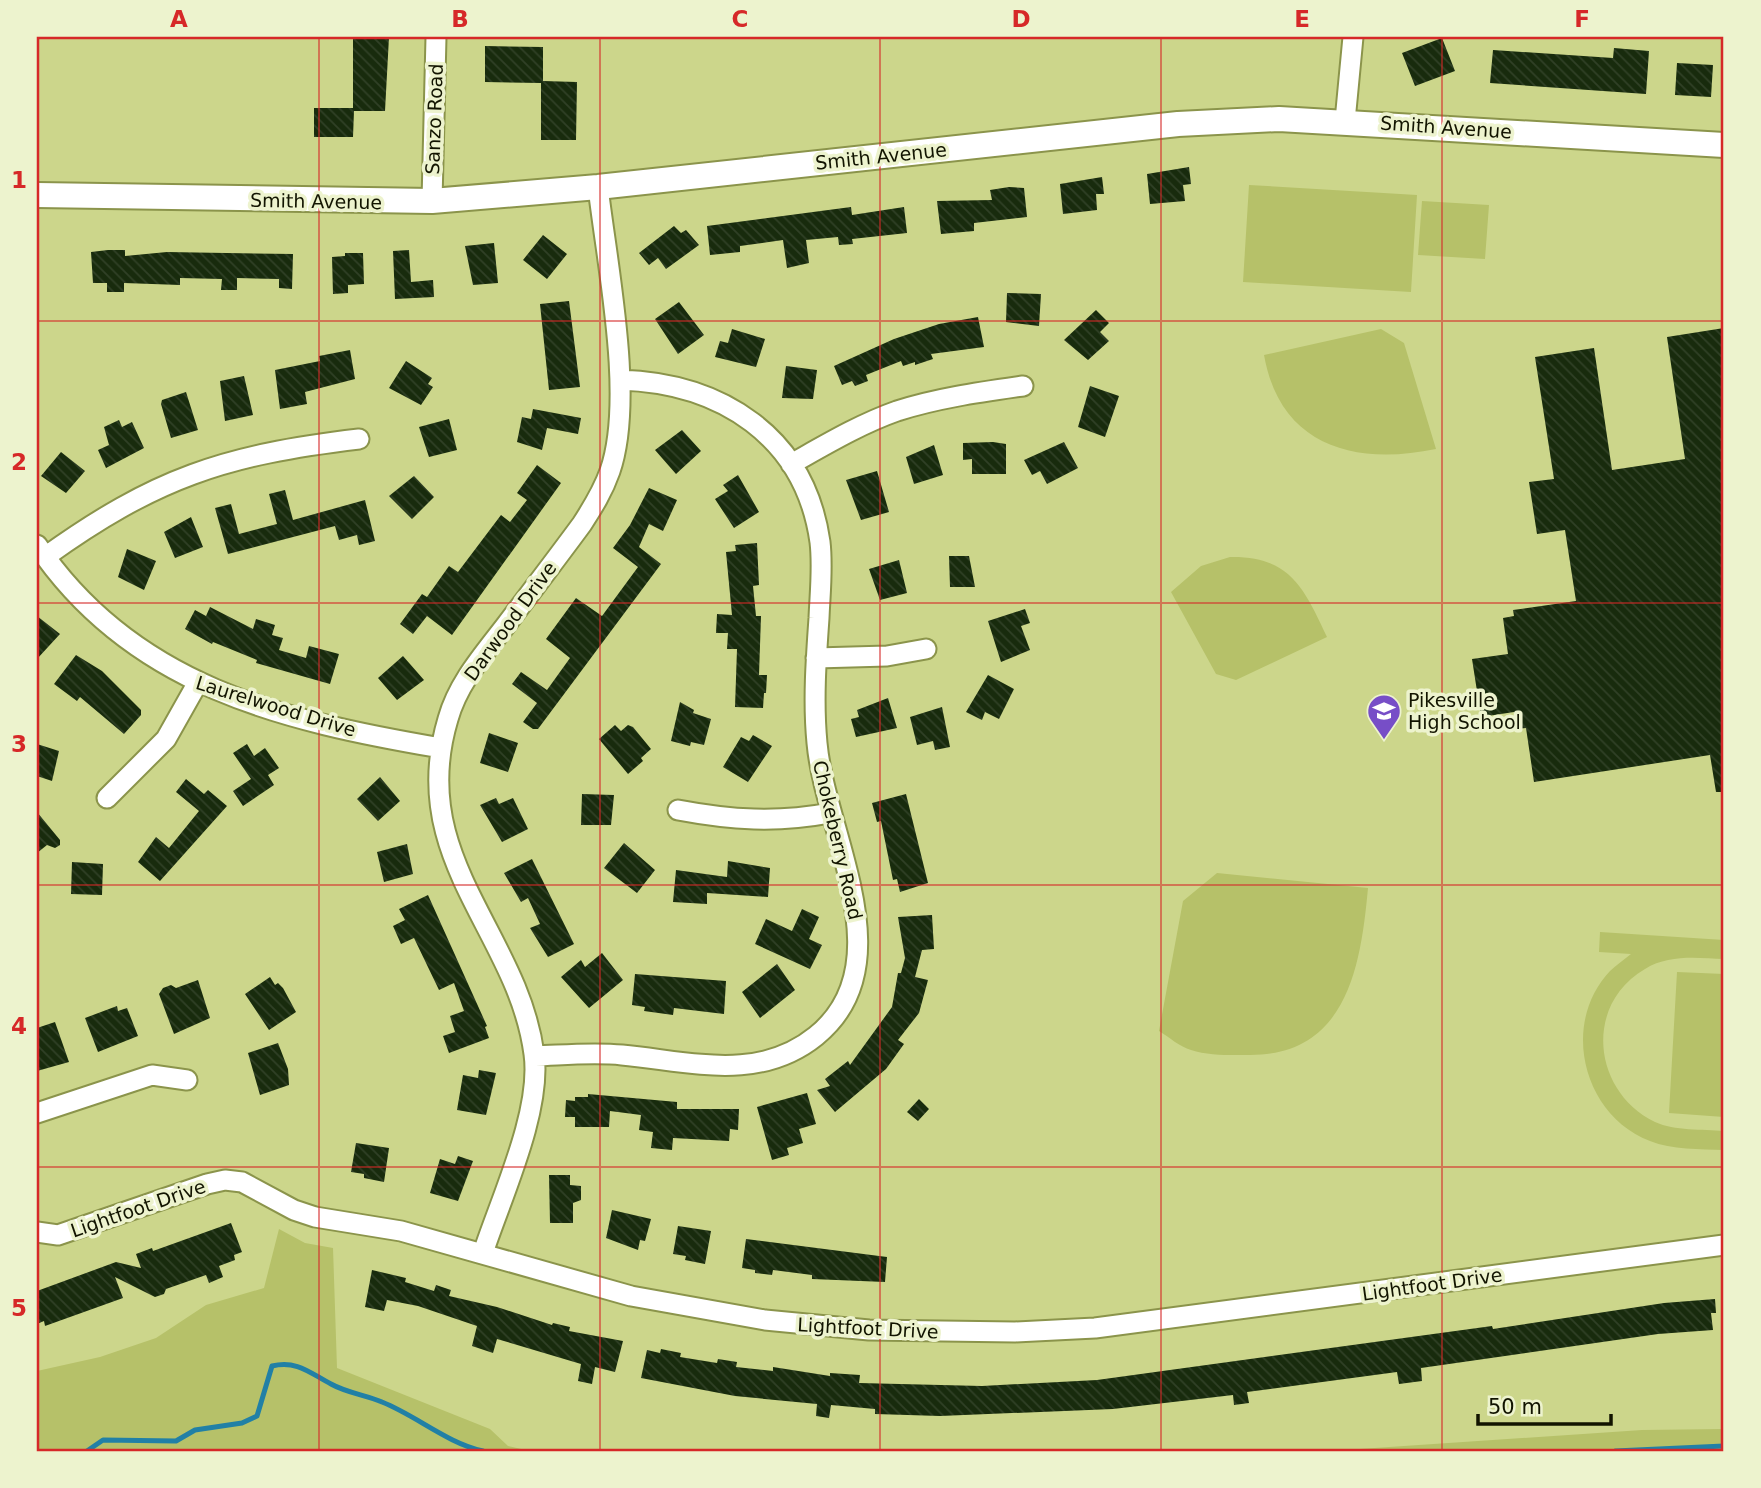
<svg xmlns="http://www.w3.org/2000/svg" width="1761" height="1488" viewBox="0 0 1761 1488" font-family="'DejaVu Sans',sans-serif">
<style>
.park{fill:#b6c169}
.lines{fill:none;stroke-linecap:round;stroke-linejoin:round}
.stream{stroke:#2180a6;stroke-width:5}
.building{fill:url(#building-back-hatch)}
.minor-casing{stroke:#8b944b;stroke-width:23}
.major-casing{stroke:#8b944b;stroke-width:28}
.minor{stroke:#fff;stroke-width:19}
.major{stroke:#fff;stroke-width:24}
.grid{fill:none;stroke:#d62828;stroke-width:2;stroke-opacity:0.55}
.labels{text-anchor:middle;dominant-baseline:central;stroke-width:7;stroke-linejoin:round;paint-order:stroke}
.street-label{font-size:19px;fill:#121400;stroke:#edf3ce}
.poi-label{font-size:19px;fill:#121400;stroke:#edf3ce;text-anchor:start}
.neatline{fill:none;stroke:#d62828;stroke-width:2.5}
.grid-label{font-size:23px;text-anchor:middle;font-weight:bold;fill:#d62828}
</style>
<defs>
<pattern id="building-back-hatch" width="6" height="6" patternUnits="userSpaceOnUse" patternTransform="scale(1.75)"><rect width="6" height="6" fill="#182b0d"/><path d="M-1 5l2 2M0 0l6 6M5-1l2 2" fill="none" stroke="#304026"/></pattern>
</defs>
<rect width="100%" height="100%" fill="#ccd68b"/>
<path class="park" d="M1249,185L1417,195L1411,292L1243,282Z
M1422,201L1489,205L1485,259L1418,255Z
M1381,329L1404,343L1436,449C1354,466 1280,446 1264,355Z
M1230,557C1290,556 1304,588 1327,637L1236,680L1216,674L1171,592L1201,566Z
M1217,873L1368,888C1361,964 1348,1055 1250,1055C1232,1055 1209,1056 1191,1050C1180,1047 1169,1037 1159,1031L1183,901Z
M1600,932L1724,940V959C1698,958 1669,954 1645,969C1583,1005 1593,1092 1655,1122C1675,1131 1702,1129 1724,1131V1150C1700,1149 1672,1150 1650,1141C1583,1115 1560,1024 1610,971C1616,965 1624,960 1631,954L1599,952Z
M1677,972L1724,974V1117L1669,1113Z
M279,1229L305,1243L333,1248L337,1368L490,1429L508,1446L530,1451H37V1371L100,1357L156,1338L206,1305L264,1288Z
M1724,1429V1451H1330L1642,1430Z"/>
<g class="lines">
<path class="stream" d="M87,1451L103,1440L176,1441L195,1430L242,1423L257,1416L272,1366C297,1360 310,1373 331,1384C347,1393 366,1395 382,1402C417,1416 447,1443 483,1451
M1615,1451L1724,1446"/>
</g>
<path class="building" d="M353,37H389L385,111H354L353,137H314V108H353Z
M1442,38L1455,71L1415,86L1402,53Z
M485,46L543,47V81L577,82L576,140H541V83L485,82Z
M1614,48L1649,51L1646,94L1490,83L1493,50L1613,58Z
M1677,63L1713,65L1711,97L1675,95Z
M1189,167L1191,184L1183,185L1185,201L1150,204L1147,174Z
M1102,177L1104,194H1096L1097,210L1063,214L1060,184Z
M1009,187L1024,188L1027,217L974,223V231L941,234L937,201L992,200L990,190Z
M851,207L852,215L904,207L907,233L852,239L853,244L839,245L838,237L806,240L809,263L787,268L783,240L740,246V252L710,255L707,226Z
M674,226L681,233L686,230L699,245L666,269L658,258L649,265L639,253Z
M543,235L567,254L547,279L523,260Z
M494,243L498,283L473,285L465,246Z
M108,250H125V256L167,252L293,254L292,289L279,288V279L237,278V290H221L222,279L180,278V285L124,283V292H107V283H93L91,252Z
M409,250L411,282L433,280L434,297L395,299L393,251Z
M345,253H363L364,284L348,285V293L333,294L332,257L345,256Z
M1007,293L1041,294L1039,326L1006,322Z
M569,301L580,387L549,390L540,304Z
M679,302L704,335L678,354L655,319Z
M1096,310L1109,323L1100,332L1109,341L1088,360L1064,340Z
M978,317L984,347L931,354L933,359L915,365V362L903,366L901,361L866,375L868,381L855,386L852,381L842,385L834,366L894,339L939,324Z
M1724,328V792H1716L1710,755L1534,782L1526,728L1516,729L1514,712L1481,717L1472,659L1508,654L1503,618L1514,616L1513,610L1576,601L1565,530L1537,534L1529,482L1554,479L1535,357L1594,348L1612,470L1685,459L1667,337Z
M732,329L765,339L756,367L715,357L720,341L728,343Z
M350,350L355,379L305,392L307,404L280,409L275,370L320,361L319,356Z
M406,361L432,378L428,384L433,387L421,405L389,388Z
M786,366L817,370L813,399L782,398Z
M244,376L253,415L225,421L220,381Z
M1090,386L1119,396L1105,437L1078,427Z
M186,392L198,430L171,438L161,404L162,400Z
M533,409L581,418L578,434L547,428L542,450L517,442L522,417L531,419Z
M449,419L457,450L429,457L419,427Z
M119,420L122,427L132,422L144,448L106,468L98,450L109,445L104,427Z
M682,430L701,451L676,474L655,450Z
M993,442L1006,444V474H972V459L963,460V443Z
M1064,442L1078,468L1047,484L1040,471L1032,475L1024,460Z
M934,445L943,475L914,484L906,457Z
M61,452L85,471L66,493L41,476Z
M537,465L561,483L452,635L427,616L413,634L400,624L422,594L427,597L449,566L458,572L501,515L510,522L527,500L517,493Z
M877,471L889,512L861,520L846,480Z
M738,475L759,512L734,528L715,499L728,491L723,485Z
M414,476L434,497L412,519L389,496Z
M649,488L677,500L663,531L649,524L639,547L661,564L538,729H533L523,722L537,703L512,684L521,672L547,690L570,658L546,639L576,598L602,616L638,567L613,548L630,525Z
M285,490L293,520L365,500L375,541L359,545L357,535L339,540L335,526L228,554L215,508L231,504L239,534L277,524L269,494Z
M191,517L203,547L175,558L164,532Z
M757,543L759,585L753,586L756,616H761L759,675H767L766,693H764L763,708L735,707L737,649H727L728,633H716L717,614L732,615L726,552L736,551L735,545Z
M127,549L156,561L144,590L118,577Z
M949,556H969L975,587H950Z
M899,560L907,593L880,600L869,569Z
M210,607L253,629L256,619L275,625L272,635L283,638L279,650L306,658L309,646L339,654L330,684L256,663L257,660L213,642L212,644L185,629L195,610L206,616Z
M1025,609L1030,623L1021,626L1030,650L1001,662L988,621Z
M37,616L60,634L37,659Z
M76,655L102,671L141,710V715L124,734L80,697L77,701L54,684Z
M403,656L424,680L397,700L378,678Z
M988,675L1014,689L999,719L985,712L982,720L966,712Z
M888,698L897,728L856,737L851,719L859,717L857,710Z
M680,702L694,710L693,713L711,719L704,745L691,742L690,746L671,741Z
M942,707L950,747L935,750L933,741L917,745L910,717Z
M615,725L621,731L628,725L633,727L651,749L641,758L643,761L628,774L599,739Z
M489,733L518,743L508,772L480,763Z
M753,735L772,746L748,782L723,767L741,737L749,741Z
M37,744L59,751L52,781L37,776Z
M247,744L254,756L265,748L279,768L268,775L274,785L243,806L233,791L251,779L233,753Z
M380,777L400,801L378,821L357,799Z
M186,779L204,794L208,790L227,806L160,881L138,862L156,837L169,848L199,811L176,792Z
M582,794L614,795L611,825H581Z
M906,794L928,883L900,892L897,879L893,880L881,821L877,822L872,803Z
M496,798L499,804L513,798L528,829L502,842L480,805Z
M37,812L60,840V845L55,848L47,845L37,853Z
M624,843L655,870L637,893L604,868Z
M407,844L413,874L384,882L377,852Z
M532,859L574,944L548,957L530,928L540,924L528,898L521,902L504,873Z
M728,861L770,868L768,897L707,893V904L673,902L676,870L727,877Z
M72,862L103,864L102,895L71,894Z
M428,895L487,1026L485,1027L489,1038L449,1053L443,1036L455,1032L450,1016L464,1011L454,983L439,990L414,938L401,944L393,926L405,920L399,909Z
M802,909L819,917L809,939L822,945L810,969L755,944L766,919L792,931Z
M932,915L934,949L922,950L915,977L928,980L919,1013L898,1040L904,1044L886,1069L835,1112L817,1090L830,1086L825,1079L848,1061L850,1065L892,1007L898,973H901L905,958L898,917Z
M602,953L623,980L589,1008L561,977L581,960L585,967Z
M777,964L795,990L760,1018L742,992Z
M635,974L726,981L724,1014L674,1008L673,1015L644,1011L645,1007L632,1005Z
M270,977L275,985L278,983L283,988L296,1012L269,1030L245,994Z
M198,980L210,1018L174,1034L159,994L163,988L171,985L176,988Z
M117,1006L118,1011L127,1008L138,1036L98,1052L85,1018Z
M55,1022L69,1062L37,1071V1028Z
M278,1043L288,1069L289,1085L260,1095L248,1053Z
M479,1070L496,1073L486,1115L457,1110L463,1075L478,1078Z
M807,1093L816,1124L799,1129L803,1143L787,1148L789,1155L772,1160L757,1107Z
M588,1094L677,1102V1109H739L738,1130L730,1129L729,1141L673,1138L672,1150L651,1148L653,1132L639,1130L641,1115L610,1111L609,1127H575V1117H565L566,1100L575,1101V1097H588Z
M919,1099L929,1109L918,1121L907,1112Z
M356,1143L389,1148L384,1182L364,1178V1174L351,1172Z
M458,1156L473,1161L458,1201L430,1193L440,1159L455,1164Z
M549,1175H570V1185L581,1186V1200L573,1203V1223H550Z
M612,1210L651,1219L645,1241L640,1240L638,1250L606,1238Z
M231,1223L242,1252L234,1255L235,1260L219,1266L223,1277L209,1283L206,1275L166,1289L164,1294L155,1297L115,1277L123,1298L45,1326L44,1321L37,1324V1291L116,1262L141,1268L136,1254L152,1248L153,1251Z
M678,1226L711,1231L705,1264L685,1260L686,1256L673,1254Z
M746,1239L887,1257L885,1282L812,1279V1275L773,1270L772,1275L755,1273V1270L742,1268Z
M372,1270L406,1278L405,1282L434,1291L436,1285L451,1290L449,1296L497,1307L552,1325L553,1323L570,1327L569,1331L623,1341L615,1372L595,1367L592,1384L578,1381L581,1364L497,1339L493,1353L472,1346L477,1326L418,1306L387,1300L384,1311L365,1307Z
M1715,1299L1716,1313H1711L1713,1330L1658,1334L1421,1368L1422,1381L1399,1384L1397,1372L1247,1392L1249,1403L1234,1405L1233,1395L1113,1409L940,1416L875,1414V1409L831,1405L829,1418L816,1416L817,1404L735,1396L641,1378L647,1350L660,1353L661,1349L681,1353L680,1357L717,1363L718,1359L737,1362L736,1367L773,1371V1367L830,1376V1373L860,1375L859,1383L982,1386L1097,1380L1492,1326L1493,1329L1664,1303Z"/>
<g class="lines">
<g class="minor-casing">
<path id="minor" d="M1345,121L1353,37
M432,201L436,37
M791,464C825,445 860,424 897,411C937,398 981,392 1023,386
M37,545C132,686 283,721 441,748
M45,557C155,478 224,455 359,439
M816,658L887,656L926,649
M107,798L166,739L197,684
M678,810C731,820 777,823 830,813
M535,1056C564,1055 593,1052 622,1055C689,1061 758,1083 816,1036C905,964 825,834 817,743C813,702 816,660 819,618C820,593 823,567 820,542C805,436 721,383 620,380
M37,1113L152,1075L187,1080
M37,1232L58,1235L207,1184L225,1180L242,1182L294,1210L315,1217L401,1231L631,1296L765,1320L869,1330L1015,1332L1095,1328L1724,1245
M483,1253C501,1198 542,1111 534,1054C518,932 406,859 448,719C458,683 483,655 506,625C531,592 557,558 582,524C593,507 603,491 610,471C635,399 607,265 598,187"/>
</g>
<g class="major-casing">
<path id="major" d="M37,195L432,201L598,187L1178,124L1279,119L1724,145"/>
</g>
<use href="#minor" class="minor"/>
<use href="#major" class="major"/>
</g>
<path class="grid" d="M319,37V1451M600,37V1451M880,37V1451M1161,37V1451M1442,37V1451M37,321H1724M37,603H1724M37,885H1724M37,1167H1724"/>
<defs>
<g id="school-pin" transform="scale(1.75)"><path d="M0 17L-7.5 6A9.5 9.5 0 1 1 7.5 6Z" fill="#774ec7" stroke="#edf3ce"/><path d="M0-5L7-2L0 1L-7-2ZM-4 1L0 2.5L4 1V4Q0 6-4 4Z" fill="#fff"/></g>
</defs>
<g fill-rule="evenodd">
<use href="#school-pin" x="1384" y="711"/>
</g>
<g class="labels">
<g class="street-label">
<text transform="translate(434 119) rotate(-88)">Sanzo Road</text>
<text transform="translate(1446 127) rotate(4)">Smith Avenue</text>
<text transform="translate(881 156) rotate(-6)">Smith Avenue</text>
<text transform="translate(316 201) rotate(1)">Smith Avenue</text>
<text transform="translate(510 621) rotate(-54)">Darwood Drive</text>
<text transform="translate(276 706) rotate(17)">Laurelwood Drive</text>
<text transform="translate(838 840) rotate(77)">Chokeberry Road</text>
<text transform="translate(138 1208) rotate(-19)">Lightfoot Drive</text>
<text transform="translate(1432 1284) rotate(-8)">Lightfoot Drive</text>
<text transform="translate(868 1328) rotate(3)">Lightfoot Drive</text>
</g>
<g class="poi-label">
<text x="1408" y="700">Pikesville<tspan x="1408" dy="22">High School</tspan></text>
</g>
</g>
<rect width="1761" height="1488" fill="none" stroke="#edf3ce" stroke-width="77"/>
<path d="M1478 1414v10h133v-10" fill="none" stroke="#121400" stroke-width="3.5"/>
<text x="1488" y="1414" font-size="21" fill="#121400" stroke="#edf3ce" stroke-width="5" paint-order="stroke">50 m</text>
<rect x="38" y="38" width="1684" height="1412" class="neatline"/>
<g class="grid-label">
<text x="179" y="27">A</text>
<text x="460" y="27">B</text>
<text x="740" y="27">C</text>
<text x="1021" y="27">D</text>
<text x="1302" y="27">E</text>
<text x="1582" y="27">F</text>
<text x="19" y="188">1</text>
<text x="19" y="470">2</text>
<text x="19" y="752">3</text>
<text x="19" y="1034">4</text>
<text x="19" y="1316">5</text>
</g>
</svg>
